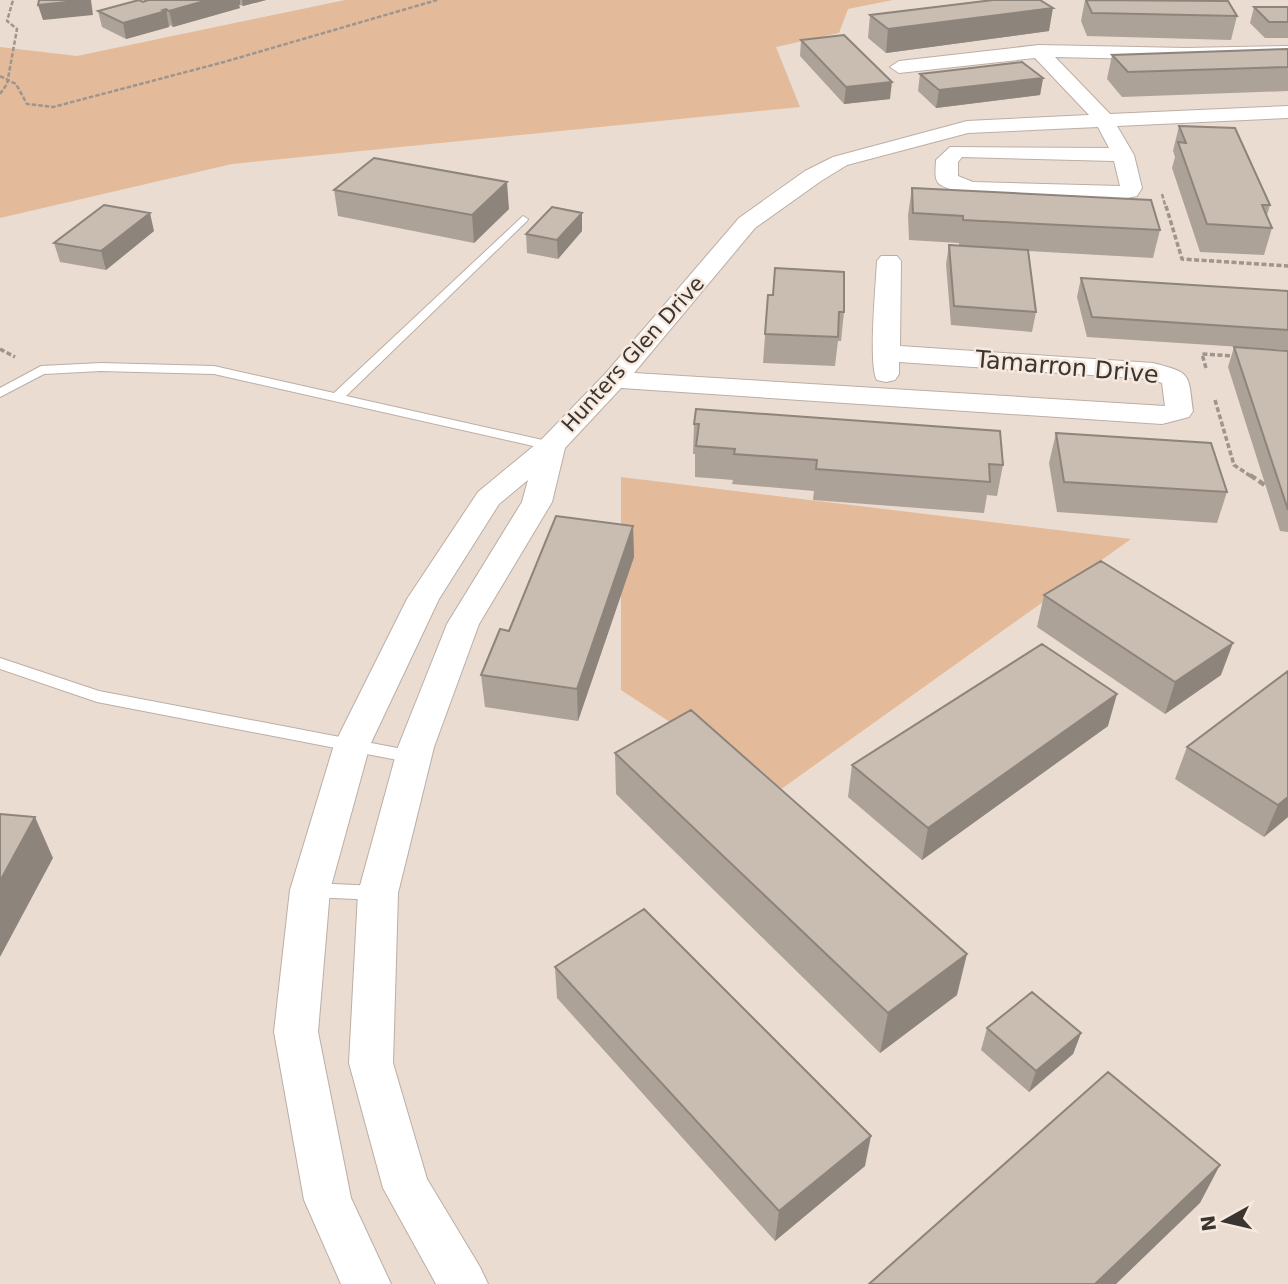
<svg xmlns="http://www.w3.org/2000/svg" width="1288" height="1284" viewBox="0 0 1288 1284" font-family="'DejaVu Sans',sans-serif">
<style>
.green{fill:#e3bb9b}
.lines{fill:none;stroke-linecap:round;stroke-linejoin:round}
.service-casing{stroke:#bcaea4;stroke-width:2}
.minor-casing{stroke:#bcaea4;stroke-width:2}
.path-far2{stroke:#9f958d;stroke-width:2.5;stroke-dasharray:4.5 2;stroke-linecap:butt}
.path-far1{stroke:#9f958d;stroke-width:3.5;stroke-dasharray:5 2.5;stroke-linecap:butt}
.path{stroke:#9f958d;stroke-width:4.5;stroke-dasharray:7 3.5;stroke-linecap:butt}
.service{fill:#fff;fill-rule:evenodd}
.minor{fill:#fff;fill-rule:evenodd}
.wall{fill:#ada298}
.shaded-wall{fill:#8d847c}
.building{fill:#c9bcb1;stroke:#8d847c;stroke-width:2}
.labels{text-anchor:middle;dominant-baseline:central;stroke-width:5;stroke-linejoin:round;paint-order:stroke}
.far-street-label{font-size:21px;fill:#3a3531;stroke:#f7e9de}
.street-label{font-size:24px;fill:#3a3531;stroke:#f7e9de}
</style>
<rect width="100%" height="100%" fill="#eadcd1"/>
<path class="green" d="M345,0H893L848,9L839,33L776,47L800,107L232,164L0,218V47L77,56Z
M621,477L1131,539L777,792L621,690Z"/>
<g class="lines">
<g class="service-casing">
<path id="service" d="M523,216L528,219L527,221L346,396L556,443V449L551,450L214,374L101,371L44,374L0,397V388L41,366L101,363L214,366L334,393Z
M0,658L99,691L413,751L419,753L422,757L419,761L413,763L97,702L0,669Z
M310,883L378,886L385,888L387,893L385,898L378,900L310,897L303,895L301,890L303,885Z"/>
</g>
<g class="minor-casing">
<path id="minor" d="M1039,45L1186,48L1288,46V58L1186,60L1055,57L1110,114L1288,106V118L1117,126L1134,155L1142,188L1137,196L1118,200C1081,198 968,202 941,185C933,181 936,168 936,160L950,147L1109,148L1098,127L968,133L847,165L821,181L755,228L634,373L1165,406L1162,383L1150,379L899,362V374L895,380L886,382L877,380C868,367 876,283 877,261L881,256H897L901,261L900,346L1153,363C1192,373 1188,373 1193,411L1189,417L1162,424L621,388L565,448L552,502L479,624L434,747L398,893L393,1063L427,1179L480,1267L488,1284H436L383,1188L349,1063L358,893L398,747L447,624L522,502L528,480L499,504L439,599L370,745L330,890L318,1032L351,1198L391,1284H341L304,1200L274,1032L290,890L334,745L407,599L478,492L541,440L605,374L739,218L805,171L833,157L967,121L1089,115L1035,58L899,73L890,67L899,61ZM962,157L1114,161L1120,186L973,182L958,176V162Z"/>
</g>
<path class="path-far2" d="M0,76L16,84L27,104L53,107L224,62L437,0
M0,94L7,84L17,29L7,21L13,0
M1162,194L1166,208"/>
<path class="path-far1" d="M1166,206L1182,259L1288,266
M0,349L15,357
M1206,368L1202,354L1235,356
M1215,400L1234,465L1252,477"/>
<path class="path" d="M1250,475L1266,486"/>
<use href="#service" class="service"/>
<use href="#minor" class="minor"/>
</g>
<path class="wall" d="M144,0H266L243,6L240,5H239L240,8L173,27L170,25L169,27L126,39L102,27L98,11L144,1Z
M1085,0H1159L1237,16L1231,40L1087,36L1081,21Z
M1254,7H1288V38H1265L1250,23Z
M870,15L1049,31L886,53L868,38Z
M801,40L890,99L844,104L800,56Z
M1288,49V91L1122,97L1107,79L1112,55Z
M920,74L1043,78L1040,95L936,108L918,91Z
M1179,126L1270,205L1267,215L1272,228L1264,255L1200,252L1172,168L1175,157L1173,151Z
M912,188L1160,230L1153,258L1028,251L1036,312L1032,332L951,325L946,264L949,245L959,246V243L909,240L908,215Z
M334,190L509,209L474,243L338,216Z
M582,213V231L558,259L527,253L526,234Z
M154,231L106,270L60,262L54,243Z
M1081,278L1288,291V350L1087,337L1077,297Z
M768,295L844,312L841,341H838L835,366L763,363Z
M1234,347L1288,351V532L1280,531L1228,367Z
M694,424L1003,465L997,496L987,495L984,513L813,500L814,491L732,484L733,480L695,477V454H693Z
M1056,433L1227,492L1217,523L1057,512L1049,463Z
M633,526L634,557L578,721L485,707L481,675L509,631Z
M1044,595L1221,675L1165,714L1037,627Z
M1288,671V817L1264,837L1175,779L1187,747Z
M1108,726L922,860L848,797L852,765Z
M615,753L957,995L880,1053L616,794Z
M555,967L865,1166L775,1241L557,998Z
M987,1028L1081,1033L1073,1054L1029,1092L981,1050Z"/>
<path class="shaded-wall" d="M86,0H91L93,15L43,20L38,5Z
M208,0H240V5H239L240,8L173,27L169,11Z
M242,0H266L243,6Z
M1053,8L1049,31L886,53L888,29Z
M166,9L169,27L126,39L123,23Z
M1043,78L1040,95L936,108L939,90Z
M892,82L890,99L844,104L846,87Z
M507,182L509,209L474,243L472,215Z
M150,213L154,231L106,270L101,251Z
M582,213V231L558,259L557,240Z
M633,526L634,557L578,721L577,689Z
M1233,643L1221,675L1165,714L1175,682Z
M1117,694L1108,726L922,860L928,828Z
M1288,797V817L1264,837L1278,805Z
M35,817L53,858L0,957V881Z
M967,954L957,995L880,1053L888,1013Z
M1081,1033L1073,1054L1029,1092L1036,1071Z
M871,1136L865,1166L775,1241L779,1211Z
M1220,1165L1200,1203L1116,1284H1095Z"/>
<path class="building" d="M39,0H86L38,5Z
M139,0L143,2L148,0H147H208L169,11L166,9L163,10L166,11L123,23L98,11Z
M993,0H1040L1053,8L888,29L870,15Z
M1086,0L1228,1L1237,16L1092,13Z
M1254,7H1288V22H1269Z
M844,35L892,82L846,87L801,40Z
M1288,49V67L1128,72L1112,55Z
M1022,62L1043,78L939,90L920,74Z
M1179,126L1235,128L1270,205H1262L1272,228L1207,224L1178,142L1186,143Z
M374,158L507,182L472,215L334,190Z
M912,188L1151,200L1160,230L963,220V216L913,213Z
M104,205L150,213L101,251L54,243Z
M552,207L582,213L557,240L526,234Z
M949,245L1028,250L1036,312L954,306Z
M775,268L844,272V312H839L838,337L765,334L768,295H773Z
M1081,278L1288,291V330L1092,317Z
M1234,347L1288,351V510Z
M696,409L1000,431L1003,465L989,464L990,482L816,469L817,460L734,454L735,449L696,446L699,424H694Z
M1056,433L1211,443L1227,492L1064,482Z
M556,516L633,526L577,689L481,675L500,629L509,631Z
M1101,561L1233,643L1175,682L1044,595Z
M1042,644L1117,694L928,828L852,765Z
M1288,671V797L1278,805L1187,747Z
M691,710L967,954L888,1013L615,753Z
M0,814L35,817L0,881Z
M644,909L871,1136L779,1211L555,967Z
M1032,992L1081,1033L1036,1071L987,1028Z
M1108,1072L1220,1165L1095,1284H869Z"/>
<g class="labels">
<g class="far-street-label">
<text transform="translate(633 354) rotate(-48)">Hunters Glen Drive</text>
</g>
<g class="street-label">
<text transform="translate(1067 367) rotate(5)">Tamarron Drive</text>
</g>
</g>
<g transform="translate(1225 1221) rotate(262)" stroke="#f7e9de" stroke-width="5" paint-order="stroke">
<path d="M0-5L12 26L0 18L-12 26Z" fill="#3a3531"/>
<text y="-10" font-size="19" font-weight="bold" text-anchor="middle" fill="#3a3531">N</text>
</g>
</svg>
